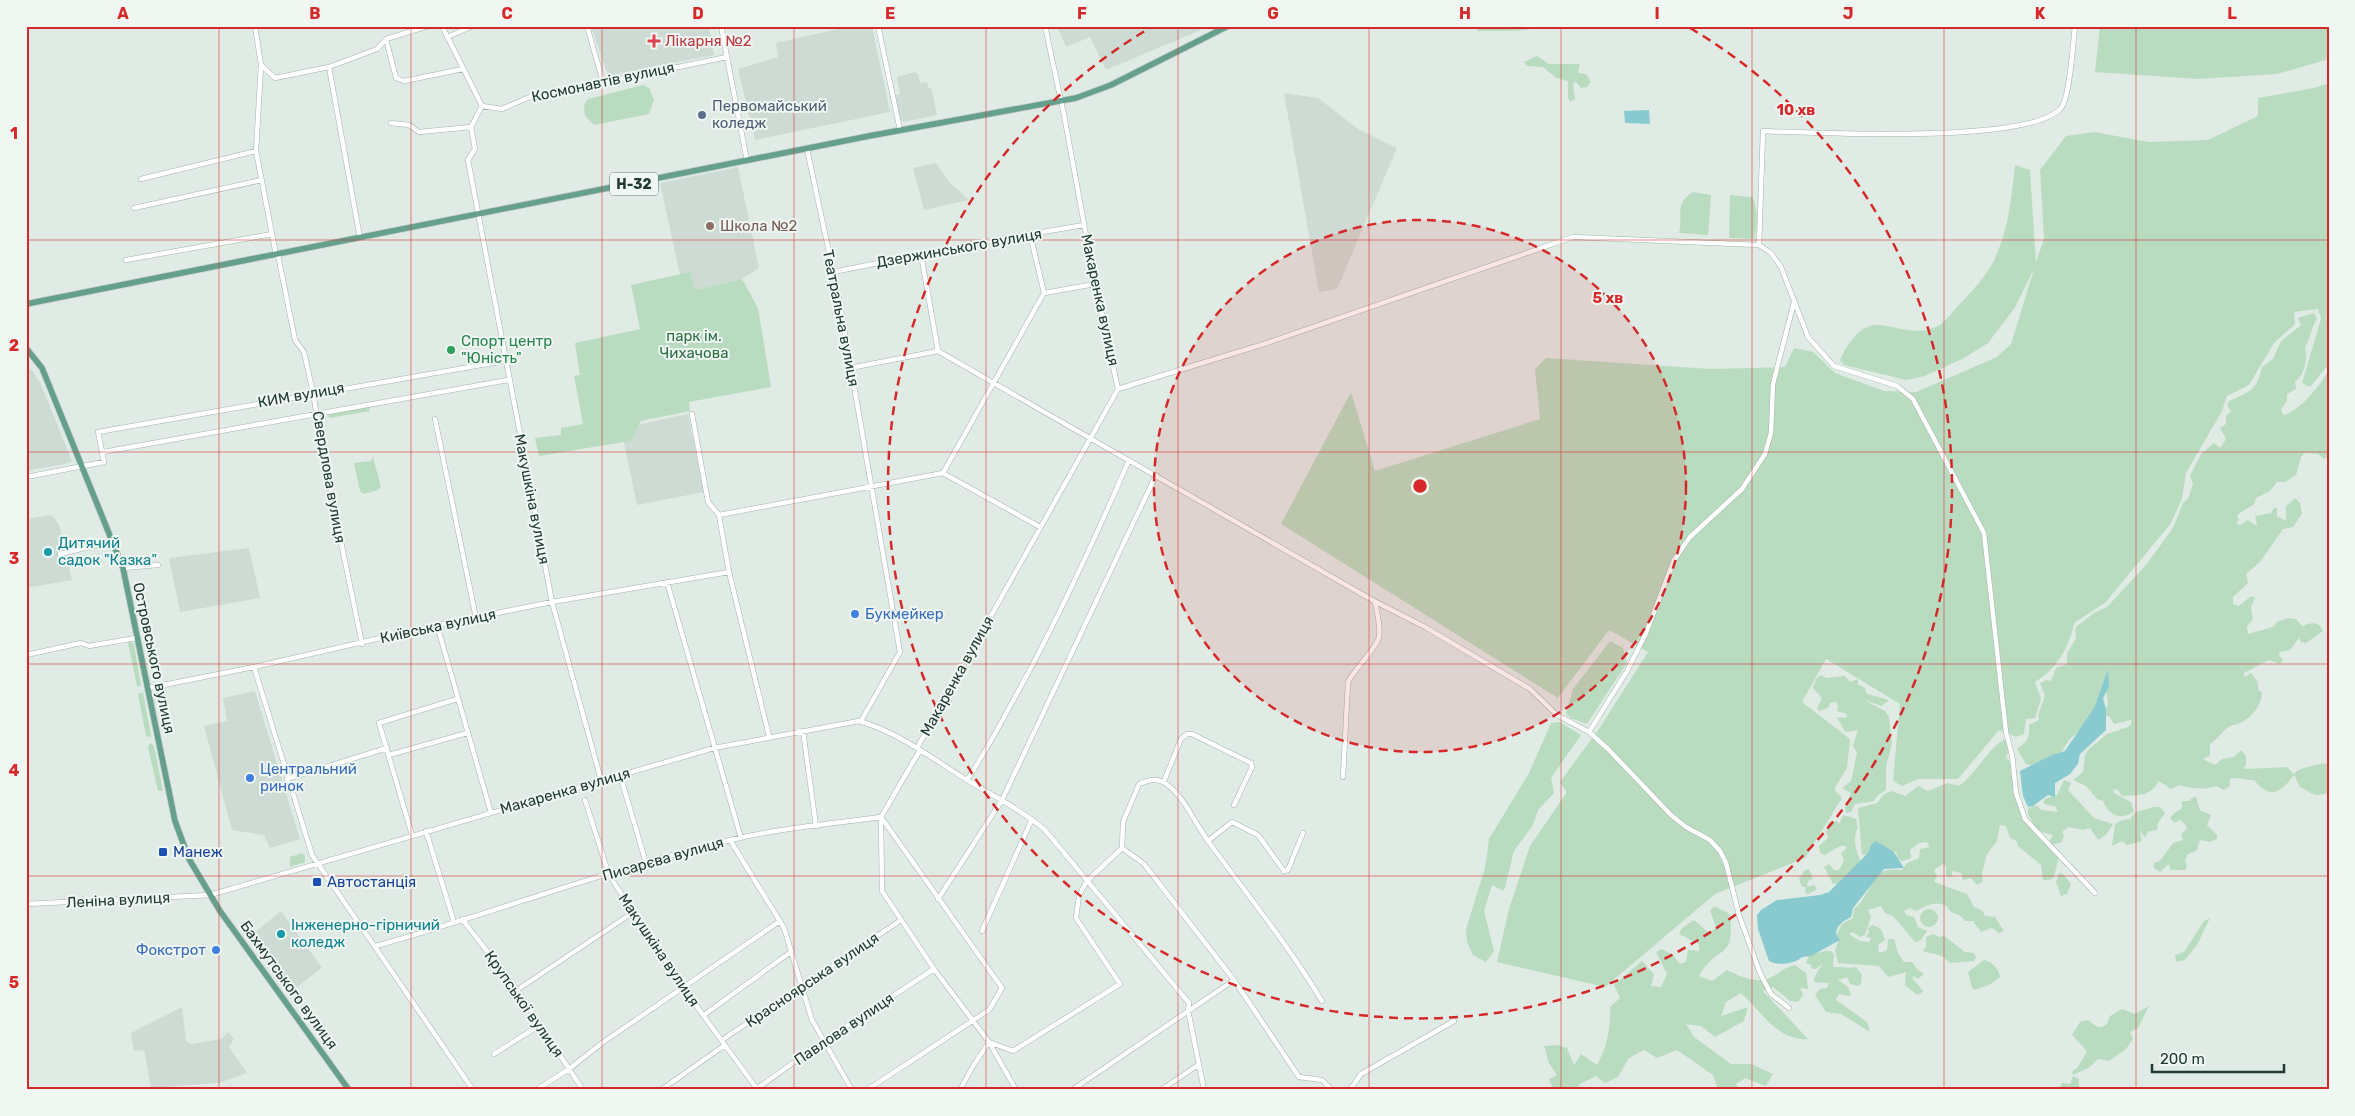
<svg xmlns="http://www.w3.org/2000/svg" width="2355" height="1116" viewBox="0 0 2355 1116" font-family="Rubik,sans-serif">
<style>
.built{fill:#cedbd4}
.green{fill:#b9dcc0}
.water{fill:#88cad0}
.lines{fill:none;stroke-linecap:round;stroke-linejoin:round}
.minor-casing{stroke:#a3b3ac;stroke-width:5.5}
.major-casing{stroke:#c1c8c6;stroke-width:7}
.minor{stroke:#fff;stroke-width:4.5}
.major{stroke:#65a08d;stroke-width:5.5}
.grid{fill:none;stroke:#d62828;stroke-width:1;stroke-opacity:0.55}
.ring{fill:none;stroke:#d62828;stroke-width:2.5;stroke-dasharray:9 6}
.health-dot{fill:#e0444e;stroke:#f0f7f3;stroke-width:2}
.service-dot{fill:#5c6f8a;stroke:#f0f7f3;stroke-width:2}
.education-dot{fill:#8d6e63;stroke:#f0f7f3;stroke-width:2}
.leisure-dot{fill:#2e9e5b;stroke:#f0f7f3;stroke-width:2}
.culture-dot{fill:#0f9aa8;stroke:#f0f7f3;stroke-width:2}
.shop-dot{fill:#3f7fe0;stroke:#f0f7f3;stroke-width:2}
.transit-dot{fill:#1a4fb4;stroke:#f0f7f3;stroke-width:2}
.labels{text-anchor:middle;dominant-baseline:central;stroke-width:4;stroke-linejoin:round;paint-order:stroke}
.shield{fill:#f0f7f3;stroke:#5f736c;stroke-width:1}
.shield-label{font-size:14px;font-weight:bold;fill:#213b32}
.health-label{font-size:15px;fill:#be3a42;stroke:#f0f7f3;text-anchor:start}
.street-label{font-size:15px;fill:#213b32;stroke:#f0f7f3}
.service-label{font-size:15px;fill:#4e5e75;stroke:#f0f7f3;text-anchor:start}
.education-label{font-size:15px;fill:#785e54;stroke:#f0f7f3;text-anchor:start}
.park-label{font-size:15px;fill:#2c7142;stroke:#f0f7f3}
.leisure-label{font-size:15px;fill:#27864d;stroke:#f0f7f3;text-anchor:start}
.culture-label{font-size:15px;fill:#0d838f;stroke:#f0f7f3;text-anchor:start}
.shop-label{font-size:15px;fill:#366cbe;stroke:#f0f7f3;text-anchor:start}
.transit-label{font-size:15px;fill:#164399;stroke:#f0f7f3;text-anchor:start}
.centre{fill:#d62828;stroke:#f0f7f3;stroke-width:2.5}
.ring-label{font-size:15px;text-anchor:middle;font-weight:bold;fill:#d62828;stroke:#f0f7f3;stroke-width:4;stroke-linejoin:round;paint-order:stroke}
.neatline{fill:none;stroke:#d62828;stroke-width:2}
.grid-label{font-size:16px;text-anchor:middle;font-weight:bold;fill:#d62828}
</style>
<rect width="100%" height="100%" fill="#e0ebe5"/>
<path class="built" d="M591,26H709L714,55L608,76Z
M851,26H872L890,112L755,140L738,69L778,57L776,43Z
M1057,26H1200L1201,30L1106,70L1090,37L1066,47Z
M915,72L918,74L920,83L927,82L928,88L931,87L937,115L904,122L899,119L894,96L900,94L897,77Z
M1284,93L1318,98L1358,129L1397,148L1337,289L1319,292Z
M936,163L949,182L969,200L924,210L913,168Z
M738,167L759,268L742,279L695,290L690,273L680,275L660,183Z
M27,369L32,370L41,384L72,461L65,464L26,471Z
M688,414L704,492L637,505L621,428Z
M52,515L59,525L72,580L26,588V519Z
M249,548L260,598L180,612L169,558Z
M255,691L300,839L270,848L264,835L232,830L204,726L227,721L223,698Z
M281,911L322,968L293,990L255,932Z
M182,1007L186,1041L191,1044L221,1039L228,1032L234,1039L229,1047L247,1073L219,1083L151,1088L144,1050L134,1051L131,1033Z"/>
<path class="green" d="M1479,26H1547C1524,32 1500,31 1477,31Z
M2100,26H2329V59L2277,74L2199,79L2095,72Z
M1537,56L1549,64H1580L1578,73L1586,74L1591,82L1587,87L1581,88L1575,81L1573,84L1575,99L1570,102L1568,97V81L1556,78L1543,67L1527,66L1524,62Z
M2329,83V364L2310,387L2302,383L2321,319L2318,309L2294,312L2295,324L2274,343L2249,385L2227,396L2222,411L2186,473L2182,499L2171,523L2106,602L2074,623C2070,646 2056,670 2035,682L2041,699L2035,718L2026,719L2024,734L2016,737L1999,730L1958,779H1919L1902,786L1893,781L1900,704L1826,659L1802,702L1850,739L1847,768L1834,789L1842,798L1805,858L1715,894L1605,987L1497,962L1509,909L1530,846L1567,792L1560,782L1601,726L1648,652L1609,630L1558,698L1281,524L1351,392L1375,471L1540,419L1535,369L1546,358L1710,369L1785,367L1794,348L1813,352L1835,373L1884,391L1916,392L1997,357L2011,344L2034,269L2014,309L1988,343L1964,358L1925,376L1906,380L1844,365L1840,360C1871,295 1894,344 1936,327C1944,324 1952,312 1958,306C1973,290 1991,272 1998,251C2009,224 2012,193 2015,165L2030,170L2036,262L2044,239L2040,170L2066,136L2094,132L2149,142L2208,140L2258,116V98L2314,88Z
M643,85L649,88L654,100L649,114L594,125L585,116L584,105L588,99Z
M1693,192L1711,195L1708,235L1679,233C1684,215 1673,204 1693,192Z
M1730,195L1752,197C1758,207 1758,227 1754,239L1729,238Z
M690,272L695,290L742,279L758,308L771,387L689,402L690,411L641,421L630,441L539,456L535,438L561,435V428L583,424L574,376L580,375L575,343L640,329L631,285Z
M2314,313L2317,319C2310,328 2312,337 2305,347C2308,359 2305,374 2295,382L2296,389L2287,394V401L2281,409L2283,415C2299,412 2321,385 2329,369V458H2323L2318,454L2304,453L2301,457L2296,475L2285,482H2277L2270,491L2256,498L2254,504L2237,515L2239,520L2236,524L2240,525L2248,520L2255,525L2257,524L2255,516L2271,513L2274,508H2277V516L2286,521V506L2295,498L2300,503L2302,514L2293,527L2283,529L2260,562L2246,574L2248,583L2233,597V604L2239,606L2251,596L2255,598L2251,607L2253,619L2247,627L2248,634L2273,627L2277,622L2288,618L2296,619L2302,626C2311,622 2319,621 2323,631L2306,643L2301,642L2299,638L2290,650L2280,652L2279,655L2283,660L2280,664L2269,660L2244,673V677L2251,673L2257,681L2259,691L2262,692C2262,705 2251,719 2238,724C2236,725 2232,725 2230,726C2222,731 2218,739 2210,744V756L2203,759L2215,765L2222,759L2234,757L2241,750L2246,756V765L2243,769L2287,767L2294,774C2299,767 2320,764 2329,763V793C2311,797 2315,794 2300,787L2294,775C2280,793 2271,800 2254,780C2246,781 2237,776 2230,779V786L2224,790L2216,786C2206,790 2190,789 2180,785L2171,789L2159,781C2150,797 2139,795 2122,796L2118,790L2113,789L2114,793L2131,802L2134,811C2122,822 2108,815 2103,801L2097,799L2086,786L2073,780L2083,772L2085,755L2089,749L2107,734L2128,727L2131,724V720L2114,724L2110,717L2105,715L2108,703L2106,690L2096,702L2091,720L2069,740L2062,751L2033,766L2026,764L2017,749C2027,742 2030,738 2029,725L2039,720L2038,715L2045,696L2040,683L2047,680L2051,681L2056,668L2067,664V654L2076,638L2075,630L2077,626L2094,613L2107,607L2146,565L2173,528L2183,503L2189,497L2193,483L2190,476L2201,454L2214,443L2220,448L2226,439L2220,428L2226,424V416L2231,411L2227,406L2229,401C2250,391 2256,392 2262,367L2273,359L2281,341L2301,325L2298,318Z
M369,407L370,411L329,418L328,414Z
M373,457L381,487L378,490L364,494L360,491L354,463L371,461Z
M130,641L134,644L141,686H137L128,643Z
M1610,641L1623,648L1627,663L1587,724L1571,718L1566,713L1573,689Z
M1820,675L1827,678L1845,676L1850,682L1858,679V684L1865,688L1867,694L1889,700L1882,706L1864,700L1885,711L1889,717L1892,743L1886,767V790L1878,795L1874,801L1855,804L1851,812L1846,813L1845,808L1851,793L1842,788L1851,781L1857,753L1853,746L1858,730L1845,732L1837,717L1846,718L1847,714L1837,711L1838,705L1836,702L1830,703L1828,708L1819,711L1817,708L1822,698L1813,688L1816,679Z
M143,692L151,736L150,737L146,736L138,694Z
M1560,722L1581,735L1551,778L1554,793L1538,810L1533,825L1514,851L1504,891L1492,885L1484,911L1494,951L1486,962L1473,955L1467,942L1466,929L1485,868L1489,839L1529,773L1551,723Z
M2006,739L2010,747L2006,758C2021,768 2012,788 2019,801C2024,809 2026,818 2031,826C2034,832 2044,842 2050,846C2054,849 2056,847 2060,851L2054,877L2050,880H2043L2041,865L2018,846L2016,840L2010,838L2006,826L2000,825L1997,841L1987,854L1982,873L1983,882L1977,885L1971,878L1963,880L1961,873L1952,871V876L1949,877L1946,875V866L1943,864L1934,870L1937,875L1934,882L1967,894L1974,907L1983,911L1985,916L1995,917L2004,931L1999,933L1992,928L1981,932L1973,921H1965C1960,914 1958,915 1951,912C1949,910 1948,907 1946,906C1934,899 1924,908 1915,911L1910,908L1904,911L1906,915L1914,917L1918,927L1927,931L1920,941L1915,942L1893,916L1885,913L1881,906L1868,910L1871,917L1865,935L1860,937L1852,932L1849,934L1860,941L1869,942L1871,938L1866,937L1869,932L1868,928L1872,925C1882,927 1882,932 1885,940L1878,945L1879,953L1887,950L1888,939H1894L1898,953L1904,962H1912L1917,969L1924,974L1918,979L1914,976L1912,978L1923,991L1921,994H1916L1905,985L1906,972L1888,977L1879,966L1838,963L1835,950L1838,942L1837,933L1842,924L1853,918L1854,909C1864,902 1875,875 1882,872C1887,869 1896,870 1902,870L1907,863L1919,858L1920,849L1930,847L1927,842L1919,843L1910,850L1911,858L1903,861L1899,860L1896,852L1862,855L1858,808L1877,803L1883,795L1891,791L1905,796L1918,786L1928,791L1948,783L1959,786C1975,775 1990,745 2006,739Z
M150,743L154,746L163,791H158L148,747Z
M2064,780L2071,783L2068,790L2094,818L2113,824L2106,835L2098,840L2090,828L2083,830L2069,827L2062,832L2064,836L2062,842L2052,845L2049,842L2053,835L2038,831L2028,814V809L2033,806H2038L2041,810L2058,812L2055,806L2046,805L2043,802L2045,799L2057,795Z
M2196,797L2200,810L2211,815L2207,825L2217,835V839L2210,842L2200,840L2197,850L2187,855L2185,861L2187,867L2185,870H2170L2169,864L2160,872L2154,868V863L2160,861L2173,843L2183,840L2181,834L2187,829L2185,824L2180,820L2174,823L2170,818L2173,814L2182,808V801H2189L2191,798Z
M2154,807H2160L2165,813L2158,823L2157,830L2149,831L2145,837L2140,831L2142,841L2127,845L2122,841L2112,846L2115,824L2122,820L2130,819L2136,812Z
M1844,815L1856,819L1858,827C1852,838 1856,851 1861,862C1853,871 1846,884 1833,884L1824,867L1829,864L1834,870H1839L1844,861L1841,853L1846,849V846H1840L1825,855L1820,853L1819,846L1828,838L1826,832L1828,823L1836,821L1840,824L1841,819Z
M302,853L305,856V862L290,867V857Z
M1809,869L1813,879L1808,881L1807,887L1814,885L1816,888V890L1808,894L1805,892L1806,887H1802L1799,879L1805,870Z
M2059,873L2063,874L2071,884L2067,894L2061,896L2056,882Z
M1714,906L1730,914C1735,963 1717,943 1699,976L1712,981L1727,970C1740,976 1755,984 1770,978C1779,974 1782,968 1795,965L1806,973L1808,989L1800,988L1803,995L1798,1002L1790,1001L1773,987L1763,991L1808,1039C1778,1042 1761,1011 1741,993L1726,1002L1721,1016L1748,1007L1744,1021L1715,1037L1701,1026L1686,1024L1694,1037L1731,1064H1751L1773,1074L1766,1086L1745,1078L1736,1084L1739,1090H1718L1713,1075L1677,1050L1657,1058L1644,1050L1629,1058L1618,1077L1605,1083L1596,1076L1580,1084L1577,1090H1554L1549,1079L1557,1075L1549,1063L1544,1046L1558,1045L1567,1048L1574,1065L1581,1054L1597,1065C1607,1047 1611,1027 1610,1007L1620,998L1614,985L1642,961L1654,974L1651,986L1661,987L1667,974L1656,952L1662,949L1673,955L1680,964L1686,962L1688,950L1699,951V944L1679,934L1682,928L1694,920L1710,934L1716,926L1710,911Z
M1920 918a9 9 0 1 1 18 0a9 9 0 1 1-18 0Z
M2210,918L2197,945L2185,960L2176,962L2175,955L2184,952L2204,921Z
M1934,934L1939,937L1944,936L1965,952L1974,953L1976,957L1974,961L1950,963L1942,956L1923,951L1926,946V937Z
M1826,951H1831L1834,954L1833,967C1840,966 1850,969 1856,967L1862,975L1861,984L1858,986L1850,984L1847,977L1838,980L1848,987L1851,993L1850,996L1839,994L1836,1000L1867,1022L1870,1032L1841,1014L1826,1012L1815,995L1820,989L1827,988L1829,983L1814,982V978L1822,964L1816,969H1812L1811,965L1806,963L1809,955Z
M1984,960C1992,961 1999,969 2000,977L1989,985L1975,990L1972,988L1968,972Z
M2149,1006L2138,1028L2130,1032L2133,1039L2126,1049L2109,1061L2098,1059L2090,1067L2073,1075L2072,1072L2078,1067L2087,1051L2072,1035L2080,1022L2088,1020L2097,1027H2102L2107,1024L2110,1016L2122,1009L2135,1014Z
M2073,1076L2079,1079V1086L2085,1090H2059L2062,1083L2070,1084Z"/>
<path class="water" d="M1649,110L1650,124L1625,123L1624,111Z
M2108,670L2109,687L2103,698L2106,709V730L2080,754L2078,764L2070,774L2055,783V797L2048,795L2033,806L2028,807L2023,796L2020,771L2052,755L2065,751L2094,708Z
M1876,841L1894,852L1904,868L1884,869L1853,908L1851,917C1844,921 1836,925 1836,934L1840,940L1811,956L1802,957C1795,964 1778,966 1769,961L1758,929L1757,915L1761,910L1777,900L1820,895L1829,892L1868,853L1871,845Z"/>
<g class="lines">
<g class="minor-casing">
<path id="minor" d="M255,26L261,65L256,151L276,255
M442,26L482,106L471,127L475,149L468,160L552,602L601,780
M587,26L603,82
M721,26L747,161
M878,26L900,130
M447,37L473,26
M386,39L396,78L404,81L463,69
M261,65L275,78L329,67L377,49L386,39L428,26
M329,67L360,238
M482,106L502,109L527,98L727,57
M391,123L409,125L419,132L471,127
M807,149L839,299L900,652L861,721
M141,179L256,151
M134,208L262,180
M1759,245L1763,131C1815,133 2031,144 2061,108C2070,98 2073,42 2075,26
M921,254L938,351L1374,601L1425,627L1530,689L1557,715L1589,732L1608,749L1671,815L1686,827L1710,840L1720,851L1726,863L1739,915L1760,973L1771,994L1789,1008
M278,255L295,340L304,352L313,393L325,464L362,644
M126,260L272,234
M833,272L989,241L1084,225
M1044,293L1095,284
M850,368L938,351
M1118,389L1267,343L1573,237L1759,245L1771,253L1781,267L1808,337L1834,366L1897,386L1913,399L1984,533L2006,732L2012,755L2016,793L2025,819L2095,893
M692,414L708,502L719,515L729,572L769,736
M435,419L476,618
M103,452L508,380
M943,473L1044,293L1030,234
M26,477L104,462L98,432L504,361
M719,515L943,473L1040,527
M60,554L113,541
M123,568L158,565
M667,582L741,838
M437,625L491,813
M26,655L81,643L89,646L136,638
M254,667L312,855L473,1090
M148,688L254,667L437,625L552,602L729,572
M803,731L816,826
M1589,732L1627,671L1646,633L1674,560L1690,537L1742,489L1765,454L1771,433L1773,384L1794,302
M917,748L1118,389L1095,284L1064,115L1045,26
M389,755L467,733
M620,775L646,863
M1343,777L1348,682C1355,668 1377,648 1379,637C1381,626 1377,613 1375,602
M287,779L387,748
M967,780C985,753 1000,725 1015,697C1058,620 1094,541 1129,460
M1164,781L1181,739L1187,734H1192L1251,763L1252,767L1234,805
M585,800L609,875L684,989L757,1089
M881,818L882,891L934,969L989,1042L1016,1090
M426,831L454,922
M412,835L379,723L457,699
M730,840L784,928L812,1020L852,1090
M1208,841L1232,822L1258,835L1284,871L1288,870L1303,833
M1122,848L1144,864L1234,980L1299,1077L1322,1080L1332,1090
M938,899L1002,800L1156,475
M26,904L210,895L714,748L859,721C898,732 933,759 967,780C994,796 1021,810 1045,830L1189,1003L1188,1010L1204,1090
M462,919L517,990L583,1090
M982,931L1032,819
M376,946C494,913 611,868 731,840C780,828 831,824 881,817L920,750
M517,990L632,913
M704,1015L792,951
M722,1040L901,920
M494,1054L540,1025
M536,1090L569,1069L602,1043L780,921
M661,1090L725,1045
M755,1090L824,1041L934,969
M867,1090L989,1010L1002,988L881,817
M960,1090L973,1066L989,1042L1013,1051L1120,984L1076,918L1079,895L1087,881L1122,848L1123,822L1139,784C1147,781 1157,777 1165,783C1184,796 1195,823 1208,841C1247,894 1288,945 1322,1001
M1072,1090L1234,980
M1161,1090L1198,1065
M1350,1090L1361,1074L1454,1021"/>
</g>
<g class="major-casing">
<path id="major" d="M26,304L869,136L1076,98L1111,85L1228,26
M26,348L42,368L123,568L175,821L189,859L220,911L349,1090"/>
</g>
<use href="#minor" class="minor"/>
<use href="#major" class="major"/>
</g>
<path class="grid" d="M219,26V1090M411,26V1090M602,26V1090M794,26V1090M986,26V1090M1178,26V1090M1369,26V1090M1561,26V1090M1752,26V1090M1944,26V1090M2136,26V1090M26,240H2329M26,452H2329M26,664H2329M26,876H2329"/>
<circle cx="1420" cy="486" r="266" fill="#d62828" fill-opacity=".12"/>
<g class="ring">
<circle cx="1420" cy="486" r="266"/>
<path d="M1690 28A532 532 0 1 1 1150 28"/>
</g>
<path class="health-dot" d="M651.5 33.5h5v5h5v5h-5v5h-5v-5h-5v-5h5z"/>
<circle class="service-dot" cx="702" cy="115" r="5"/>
<circle class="education-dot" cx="710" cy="226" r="5"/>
<circle class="leisure-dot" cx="451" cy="350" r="5"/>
<g class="culture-dot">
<circle cx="48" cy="552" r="5"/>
<circle cx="281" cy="934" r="5"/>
</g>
<g class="shop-dot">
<circle cx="855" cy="614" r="5"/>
<circle cx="250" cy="778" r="5"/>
<circle cx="216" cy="950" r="5"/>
</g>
<g class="transit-dot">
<rect x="158" y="847" width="10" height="10" rx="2.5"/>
<rect x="312" y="877" width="10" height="10" rx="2.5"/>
</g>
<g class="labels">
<rect class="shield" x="610" y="172.5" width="48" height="23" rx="4"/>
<g class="shield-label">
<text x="634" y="184">Н-32</text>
</g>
<g class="health-label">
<text x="665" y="41">Лікарня №2</text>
</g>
<g class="street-label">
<text transform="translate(603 82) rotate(-12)">Космонавтів вулиця</text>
<text transform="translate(959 248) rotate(-10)">Дзержинського вулиця</text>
<text transform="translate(1100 300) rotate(78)">Макаренка вулиця</text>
<text transform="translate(841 318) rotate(79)">Театральна вулиця</text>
<text transform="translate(301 395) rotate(-10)">КИМ вулиця</text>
<text transform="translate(329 477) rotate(80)">Свердлова вулиця</text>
<text transform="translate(532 499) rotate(79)">Макушкіна вулиця</text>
<text transform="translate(438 626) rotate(-12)">Київська вулиця</text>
<text transform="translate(154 658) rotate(78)">Островського вулиця</text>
<text transform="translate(957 676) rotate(-61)">Макаренка вулиця</text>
<text transform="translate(565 791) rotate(-16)">Макаренка вулиця</text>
<text transform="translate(663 859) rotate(-16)">Писарєва вулиця</text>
<text transform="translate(118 900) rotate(-3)">Леніна вулиця</text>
<text transform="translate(659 950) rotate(56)">Макушкіна вулиця</text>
<text transform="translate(812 980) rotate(-34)">Красноярська вулиця</text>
<text transform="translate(289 985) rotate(54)">Бахмутського вулиця</text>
<text transform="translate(524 1004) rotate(55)">Крупської вулиця</text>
<text transform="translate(844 1029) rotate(-34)">Павлова вулиця</text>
</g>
<g class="service-label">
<text x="712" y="106">Первомайський<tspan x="712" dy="17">коледж</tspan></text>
</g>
<g class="education-label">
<text x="720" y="226">Школа №2</text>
</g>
<g class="park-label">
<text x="694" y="336">парк ім.<tspan x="694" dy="17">Чихачова</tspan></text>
</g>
<g class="leisure-label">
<text x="461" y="341">Спорт центр<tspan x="461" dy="17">"Юність"</tspan></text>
</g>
<g class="culture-label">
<text x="58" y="543">Дитячий<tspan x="58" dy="17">садок "Казка"</tspan></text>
<text x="291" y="925">Інженерно-гірничий<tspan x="291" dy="17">коледж</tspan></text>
</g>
<g class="shop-label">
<text x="865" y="614">Букмейкер</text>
<text x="260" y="769">Центральний<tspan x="260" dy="17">ринок</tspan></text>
<text x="206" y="950" text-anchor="end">Фокстрот</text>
</g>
<g class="transit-label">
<text x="173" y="852">Манеж</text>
<text x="327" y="882">Автостанція</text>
</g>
</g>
<circle cx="1420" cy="486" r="8" class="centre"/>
<g class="ring-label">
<text x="1796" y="115">10 хв</text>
<text x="1608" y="303">5 хв</text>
</g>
<rect width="2355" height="1116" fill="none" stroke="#f0f7f3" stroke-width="55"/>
<path d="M2152 1064v8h132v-8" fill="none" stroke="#213b32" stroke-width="2.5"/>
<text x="2160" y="1064" font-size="15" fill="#213b32" stroke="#f0f7f3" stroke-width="4" paint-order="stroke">200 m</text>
<rect x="28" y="28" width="2300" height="1060" class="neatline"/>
<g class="grid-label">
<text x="123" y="19">A</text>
<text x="315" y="19">B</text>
<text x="507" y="19">C</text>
<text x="698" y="19">D</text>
<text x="890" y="19">E</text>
<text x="1082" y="19">F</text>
<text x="1273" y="19">G</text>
<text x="1465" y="19">H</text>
<text x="1657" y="19">I</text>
<text x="1848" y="19">J</text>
<text x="2040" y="19">K</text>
<text x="2232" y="19">L</text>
<text x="14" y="139">1</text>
<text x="14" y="351">2</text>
<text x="14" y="564">3</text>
<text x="14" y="776">4</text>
<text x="14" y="988">5</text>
</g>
</svg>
